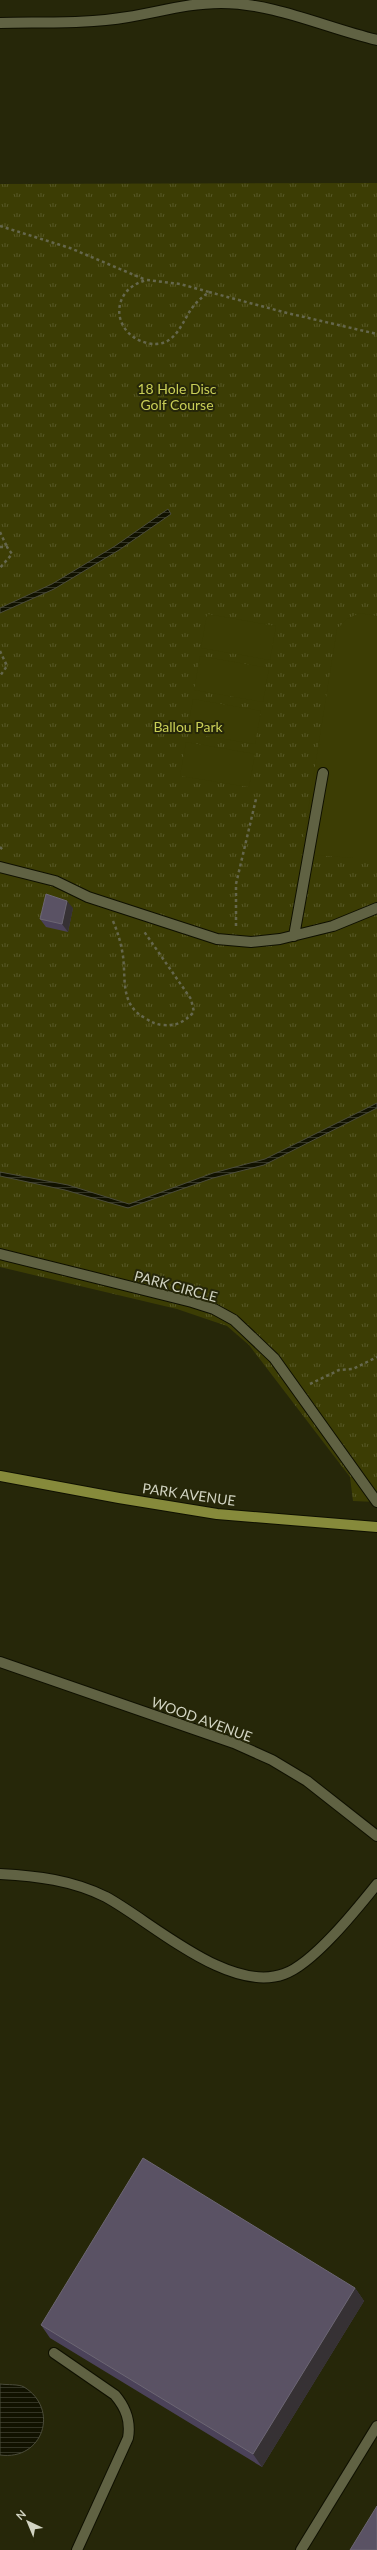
<svg xmlns="http://www.w3.org/2000/svg" width="377" height="2550" viewBox="0 0 377 2550" font-family="Lato,sans-serif">
<style>
.grass{fill:url(#grass-tufts)}
.garden{fill:#3c3d04}
.water{fill:url(#water-rules);stroke:#4b4c3a}
.lines{fill:none;stroke-linecap:round;stroke-linejoin:round}
.minor-casing{stroke:#0f1000;stroke-width:12}
.major-casing{stroke:#0f1000;stroke-width:12}
.path{stroke:#65674d;stroke-width:2.5;stroke-dasharray:3 3;stroke-linecap:butt}
.minor{stroke:#606243;stroke-width:10}
.major{stroke:#868a3b;stroke-width:10}
.wall{fill:#4b4259}
.shaded-wall{fill:#363134}
.building{fill:#5a5264;stroke:#6c6673}
.labels{text-anchor:middle;dominant-baseline:central;stroke-width:4;stroke-linejoin:round;paint-order:stroke}
.park-label{font-size:14px;fill:#c9ce57;stroke:#262709}
.street-label{font-size:14px;fill:#d2d4c2;stroke:#262709}
</style>
<defs>
<pattern id="grass-tufts" width="24" height="20" patternUnits="userSpaceOnUse"><rect width="24" height="20" fill="#3c3d04"/><path d="M3 7l-1-3M5 7V3M7 7l1-3M15 17l-1-3M17 17v-4M19 17l1-3" fill="none" stroke="#575827"/></pattern>
<pattern id="water-rules" width="6" height="5" patternUnits="userSpaceOnUse"><rect width="6" height="5" fill="#111200"/><path d="M0 2.5h6" fill="none" stroke="#333424"/></pattern>
</defs>
<rect width="100%" height="100%" fill="#262709"/>
<path class="grass" d="M377,183V1502L353,1501L350,1477L249,1345L227,1326L177,1309L0,1267V184Z"/>
<path class="garden" d="M360,613L377,616V858H353L301,854L337,629L347,619Z
M207,614L276,626L270,660L201,648Z
M200,656L269,668L263,702L194,690Z
M193,699L261,711L255,744L187,733Z
M186,742L255,754L249,787L180,776Z"/>
<path class="water" d="M168,509L171,514L119,550L54,589L0,613V608L52,584L115,546Z
M377,1103V1108L264,1165L213,1178L128,1208L65,1190L0,1176V1172L68,1185L129,1204L213,1173L265,1159Z
M0,2384C7,2385 19,2384 24,2387C60,2409 43,2461 0,2455Z"/>
<g class="lines">
<g class="minor-casing">
<path id="minor" d="M0,23C42,22 86,24 128,17C159,12 188,3 221,3C274,3 326,28 377,40
M0,867L55,881L88,897L217,939L251,942L280,939L333,926L377,908
M294,936L323,773
M0,1254L192,1302L214,1309L234,1320L274,1358L377,1502
M0,1662L234,1743L272,1760L307,1781L377,1836
M0,1874C37,1876 72,1880 106,1897C152,1922 229,1994 284,1974C313,1964 357,1909 377,1884
M54,2353L115,2395C126,2408 131,2421 128,2438L77,2550
M301,2550L377,2426"/>
</g>
<g class="major-casing">
<path id="major" d="M0,1476L119,1498L217,1514L377,1527"/>
</g>
<path class="path" d="M0,226L70,248L146,280
M147,280L180,284L209,292C201,298 195,303 190,311C180,327 173,349 147,343C111,334 109,289 147,280Z
M209,292L287,313L377,334
M0,532L7,547
M0,547H7L12,554L0,568
M0,651L7,666L0,676
M0,847L3,850
M113,921C118,933 121,943 123,956C126,979 120,1005 145,1018C151,1022 155,1024 162,1025C176,1026 183,1023 194,1012L191,999L143,930
M236,926V884L256,799
M310,1384L339,1370L353,1369L377,1357"/>
<use href="#minor" class="minor"/>
<use href="#major" class="major"/>
</g>
<path class="wall" d="M73,908L68,932L46,927L40,919Z
M355,2288L364,2301L262,2467L50,2338L41,2325Z"/>
<path class="shaded-wall" d="M67,901L73,908L68,932L62,924Z
M355,2288L364,2301L262,2467L253,2454Z"/>
<path class="building" d="M46,894L67,901L62,924L40,919Z
M143,2158L355,2288L253,2454L41,2325Z
M377,2506V2550H350Z"/>
<g class="labels">
<g class="park-label">
<text x="177" y="388">18 Hole Disc<tspan x="177" dy="16">Golf Course</tspan></text>
<text x="188" y="726">Ballou Park</text>
</g>
<g class="street-label">
<text transform="translate(176 1286) rotate(15)">PARK CIRCLE</text>
<text transform="translate(189 1494) rotate(8)">PARK AVENUE</text>
<text transform="translate(202 1719) rotate(20)">WOOD AVENUE</text>
</g>
</g>
<g transform="translate(28 2522) rotate(316)" stroke="#262709" stroke-width="3" paint-order="stroke">
<path d="M0-3L7 15L0 10L-7 15Z" fill="#d2d4c2"/>
<text y="-6" font-size="11" font-weight="bold" text-anchor="middle" fill="#d2d4c2">N</text>
</g>
</svg>
